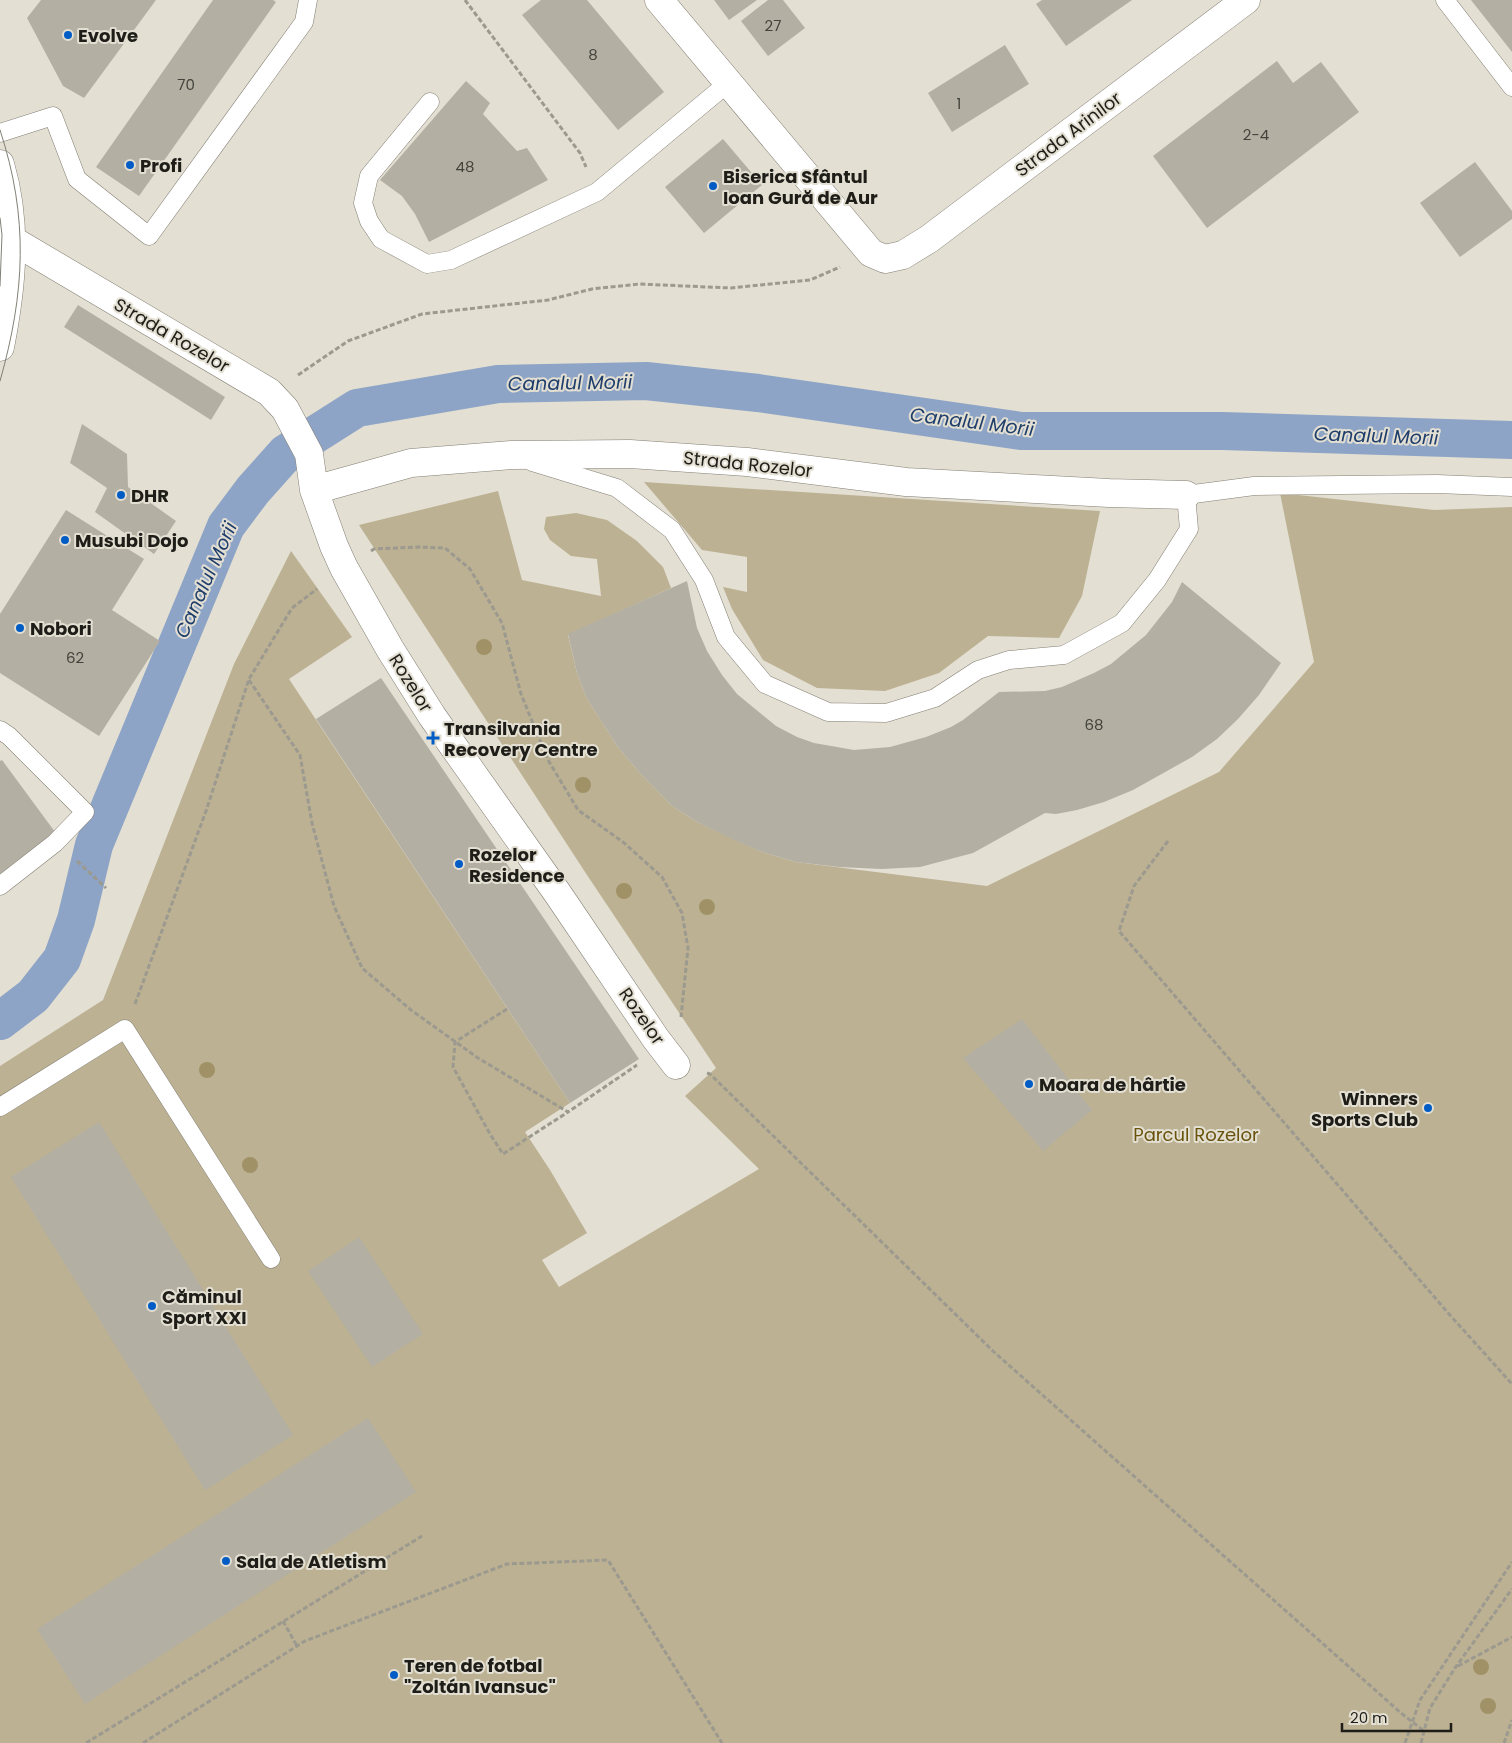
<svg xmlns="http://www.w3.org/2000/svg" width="1512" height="1743" viewBox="0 0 1512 1743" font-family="Poppins,sans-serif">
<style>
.green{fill:#bcb193}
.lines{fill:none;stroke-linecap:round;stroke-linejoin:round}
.canal{stroke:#8da4c6;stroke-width:38}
.building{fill:#b3afa3}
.lane-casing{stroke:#837f74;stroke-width:19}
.street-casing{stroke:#837f74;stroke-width:29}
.secondary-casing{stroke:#837f74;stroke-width:29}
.path{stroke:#9c998f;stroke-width:3;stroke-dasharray:5 2.5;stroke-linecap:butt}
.lane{stroke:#fff;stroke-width:18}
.street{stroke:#fff;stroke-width:28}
.secondary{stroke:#fff;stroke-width:28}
.tram{stroke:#817f76;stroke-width:1}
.tree{fill:#a09266}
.poi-dot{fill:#005cc5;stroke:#e3dfd2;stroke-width:2}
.labels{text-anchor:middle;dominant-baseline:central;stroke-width:4;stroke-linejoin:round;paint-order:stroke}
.number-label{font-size:15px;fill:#43423b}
.poi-label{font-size:18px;font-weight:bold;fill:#1e1d18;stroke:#e3dfd2;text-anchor:start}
.street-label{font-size:18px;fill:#1e1d18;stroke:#e3dfd2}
.park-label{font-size:18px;fill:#69530d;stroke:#e3dfd2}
.water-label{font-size:19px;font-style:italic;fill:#1f3e6c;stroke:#e3dfd2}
</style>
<rect width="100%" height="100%" fill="#e3dfd2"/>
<path class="green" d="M644,482L1100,511L1082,596L1059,638L988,636L939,673L885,691L817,688L763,660L732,609L723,587L747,592V557L702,550Z
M498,491L522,580L601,596L597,559L571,556L550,540L544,529L546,517L576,513L607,520L637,541L663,567L671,588L568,635L577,673L586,697L617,746L639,772L671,805L697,822L762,852L796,862L987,886L1219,772L1314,662L1280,493L1434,510L1512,507V1743H0V1066L103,1000L234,664L291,551L352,637L289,679L570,1103L525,1132L550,1170L587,1233L542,1260L559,1287L759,1169L685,1096L716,1068L587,875L359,525Z"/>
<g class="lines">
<path class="canal" d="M0,1021L33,996L62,959L76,920L94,845L226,526L253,490L286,453L357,408L498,384L646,381L758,393L1021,431H1222L1512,440"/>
</g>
<path class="building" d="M41,0H156L84,98L63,86L27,18Z
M213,0H273L276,2L139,196L96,167Z
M541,0H587L664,92L618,130L522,15Z
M714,0H757L729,20Z
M768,0H783L805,28L768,56L741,21Z
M1042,0H1132L1066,46L1036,4Z
M1471,0H1512V52Z
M1005,45L1029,84L952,132L928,93Z
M1277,61L1293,83L1321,62L1359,112L1207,228L1153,156Z
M466,81L490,103L483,114L517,151L527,148L548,180L429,242L415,214L402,196L380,180Z
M723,139L762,185L704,233L665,187Z
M1475,162L1512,211V219L1460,257L1420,203Z
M78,305L225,397L211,420L64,327Z
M82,424L127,454L128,487L176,521L154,554L95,512L107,488L70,463Z
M66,510L144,559L112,610L160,641L99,736L0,673V614Z
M687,581L697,628L707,651L722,675L737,694L776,726L797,737L814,743L854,750L890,747L926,737L951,727L963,720L999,692L1045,691L1062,687L1094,673L1111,664L1146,635L1172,602L1182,582L1281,663L1259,695L1238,719L1217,739L1192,757L1133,790L1104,802L1077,810L1056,814L1045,813L973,853L920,867L882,869L839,867L796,862L762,852L730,838L697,822L671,805L639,772L617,746L586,697L577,673L568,634Z
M381,678L639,1059L570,1103L316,719Z
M2,760L58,836L0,879V761Z
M1022,1019L1092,1110L1043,1151L963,1058Z
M99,1122L293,1435L205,1490L11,1177Z
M359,1237L423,1334L372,1367L308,1271Z
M368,1418L416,1492L85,1704L37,1629Z"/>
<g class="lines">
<g class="lane-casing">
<path id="lane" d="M1445,0L1512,87
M430,102L369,176L363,203L369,221L381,239L427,264L451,260L597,192L728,83
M0,133L53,116L77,179L149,236L304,22L308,0
M532,462L617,488L672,530L704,580L726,637L765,684L828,712L886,713L935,698L978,670L1009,660L1064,655L1122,623L1157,580L1189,529L1186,495L1254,486L1437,484L1512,487
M0,730L9,736L85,812L55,843L0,886
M0,1107L125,1029L271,1259"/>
</g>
<g class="street-casing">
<path id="street" d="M659,0L871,253L885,259L903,255L929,239L1246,0
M12,240L269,392L285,409L309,454L314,490L334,546L344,568L390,649L432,716L558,894L656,1039L676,1065
M314,490L411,463L512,455L630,454L747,462L906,482L1109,493L1186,495"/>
</g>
<g class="secondary-casing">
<path id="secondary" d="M0,164C18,225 12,286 0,347"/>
</g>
<path class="path" d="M465,0L580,153L586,167
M298,375L348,341L422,314L548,300L592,289L639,284L731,288L810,280L840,267
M371,551L374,549L419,547L445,548L470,569L502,623L521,694L548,760L578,810L623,842L662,877L682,913L688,948L681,1017
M249,680L300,755L312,823L334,906L362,968L411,1010L478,1058L568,1112L637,1065
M1168,841L1134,886L1119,931L1449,1314L1512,1384
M77,861L106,888
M135,1004L206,811L249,679L292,608L317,589
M507,1009L455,1042L453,1067L490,1134L503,1154L568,1112
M707,1073L710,1074L994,1352L1401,1713L1424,1731
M283,1621L297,1646
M1458,1666L1512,1637
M86,1743L422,1536
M143,1743L305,1641L507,1564L608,1560L722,1743
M1405,1743L1420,1700L1512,1562
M1421,1743L1430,1708L1455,1668L1512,1589
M1504,1743L1512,1720"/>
<use href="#lane" class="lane"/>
<use href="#street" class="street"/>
<use href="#secondary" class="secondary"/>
<path class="tram" d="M0,130C29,218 25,293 0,381
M0,218L2,235L0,286"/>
</g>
<g class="tree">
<circle cx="484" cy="647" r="8"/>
<circle cx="583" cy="785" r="8"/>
<circle cx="624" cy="891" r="8"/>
<circle cx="707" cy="907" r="8"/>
<circle cx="207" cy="1070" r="8"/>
<circle cx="250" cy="1165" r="8"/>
<circle cx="1481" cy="1667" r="8"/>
<circle cx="1488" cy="1706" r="8"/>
</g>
<g class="poi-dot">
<circle cx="68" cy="35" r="5"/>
<circle cx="130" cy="165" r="5"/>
<circle cx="713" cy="186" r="5"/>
<circle cx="121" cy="495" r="5"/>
<circle cx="65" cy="540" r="5"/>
<circle cx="20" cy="628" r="5"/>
<path d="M430.5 730.5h5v5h5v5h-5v5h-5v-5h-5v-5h5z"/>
<circle cx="459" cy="864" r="5"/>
<circle cx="1029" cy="1084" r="5"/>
<circle cx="1428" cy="1108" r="5"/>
<circle cx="152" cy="1306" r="5"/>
<circle cx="226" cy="1561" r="5"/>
<circle cx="394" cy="1675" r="5"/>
</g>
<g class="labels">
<g class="number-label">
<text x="773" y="25">27</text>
<text x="593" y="54">8</text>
<text x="186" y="84">70</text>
<text x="959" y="103">1</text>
<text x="1256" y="134">2-4</text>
<text x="465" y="166">48</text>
<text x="75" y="657">62</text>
<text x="1094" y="724">68</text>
</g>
<g class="poi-label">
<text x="78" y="35">Evolve</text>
<text x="140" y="165">Profi</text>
<text x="723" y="176">Biserica Sfântul<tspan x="723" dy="21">Ioan Gură de Aur</tspan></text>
<text x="131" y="495">DHR</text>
<text x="75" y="540">Musubi Dojo</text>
<text x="30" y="628">Nobori</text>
<text x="444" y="728">Transilvania<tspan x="444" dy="21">Recovery Centre</tspan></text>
<text x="469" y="854">Rozelor<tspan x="469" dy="21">Residence</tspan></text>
<text x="1039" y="1084">Moara de hârtie</text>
<text x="1418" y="1098" text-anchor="end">Winners<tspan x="1418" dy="21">Sports Club</tspan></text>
<text x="162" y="1296">Căminul<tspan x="162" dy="21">Sport XXI</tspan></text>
<text x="236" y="1561">Sala de Atletism</text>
<text x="404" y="1665">Teren de fotbal<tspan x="404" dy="21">"Zoltán Ivansuc"</tspan></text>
</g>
<g class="street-label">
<text transform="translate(1068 134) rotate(-37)">Strada Arinilor</text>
<text transform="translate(172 335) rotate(30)">Strada Rozelor</text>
<text transform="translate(748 464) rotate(6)">Strada Rozelor</text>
<text transform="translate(411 683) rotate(58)">Rozelor</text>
<text transform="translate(642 1016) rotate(55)">Rozelor</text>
</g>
<g class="park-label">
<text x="1196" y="1134">Parcul Rozelor</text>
</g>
<g class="water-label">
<text transform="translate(570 383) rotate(-1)">Canalul Morii</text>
<text transform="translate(972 422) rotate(7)">Canalul Morii</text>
<text transform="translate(1376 436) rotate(2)">Canalul Morii</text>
<text transform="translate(206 580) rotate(-66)">Canalul Morii</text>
</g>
</g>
<path d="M1342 1723v8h109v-8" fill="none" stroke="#1e1d18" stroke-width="2.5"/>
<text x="1350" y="1723" font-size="15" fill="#1e1d18" stroke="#e3dfd2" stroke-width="4" paint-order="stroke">20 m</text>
</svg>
